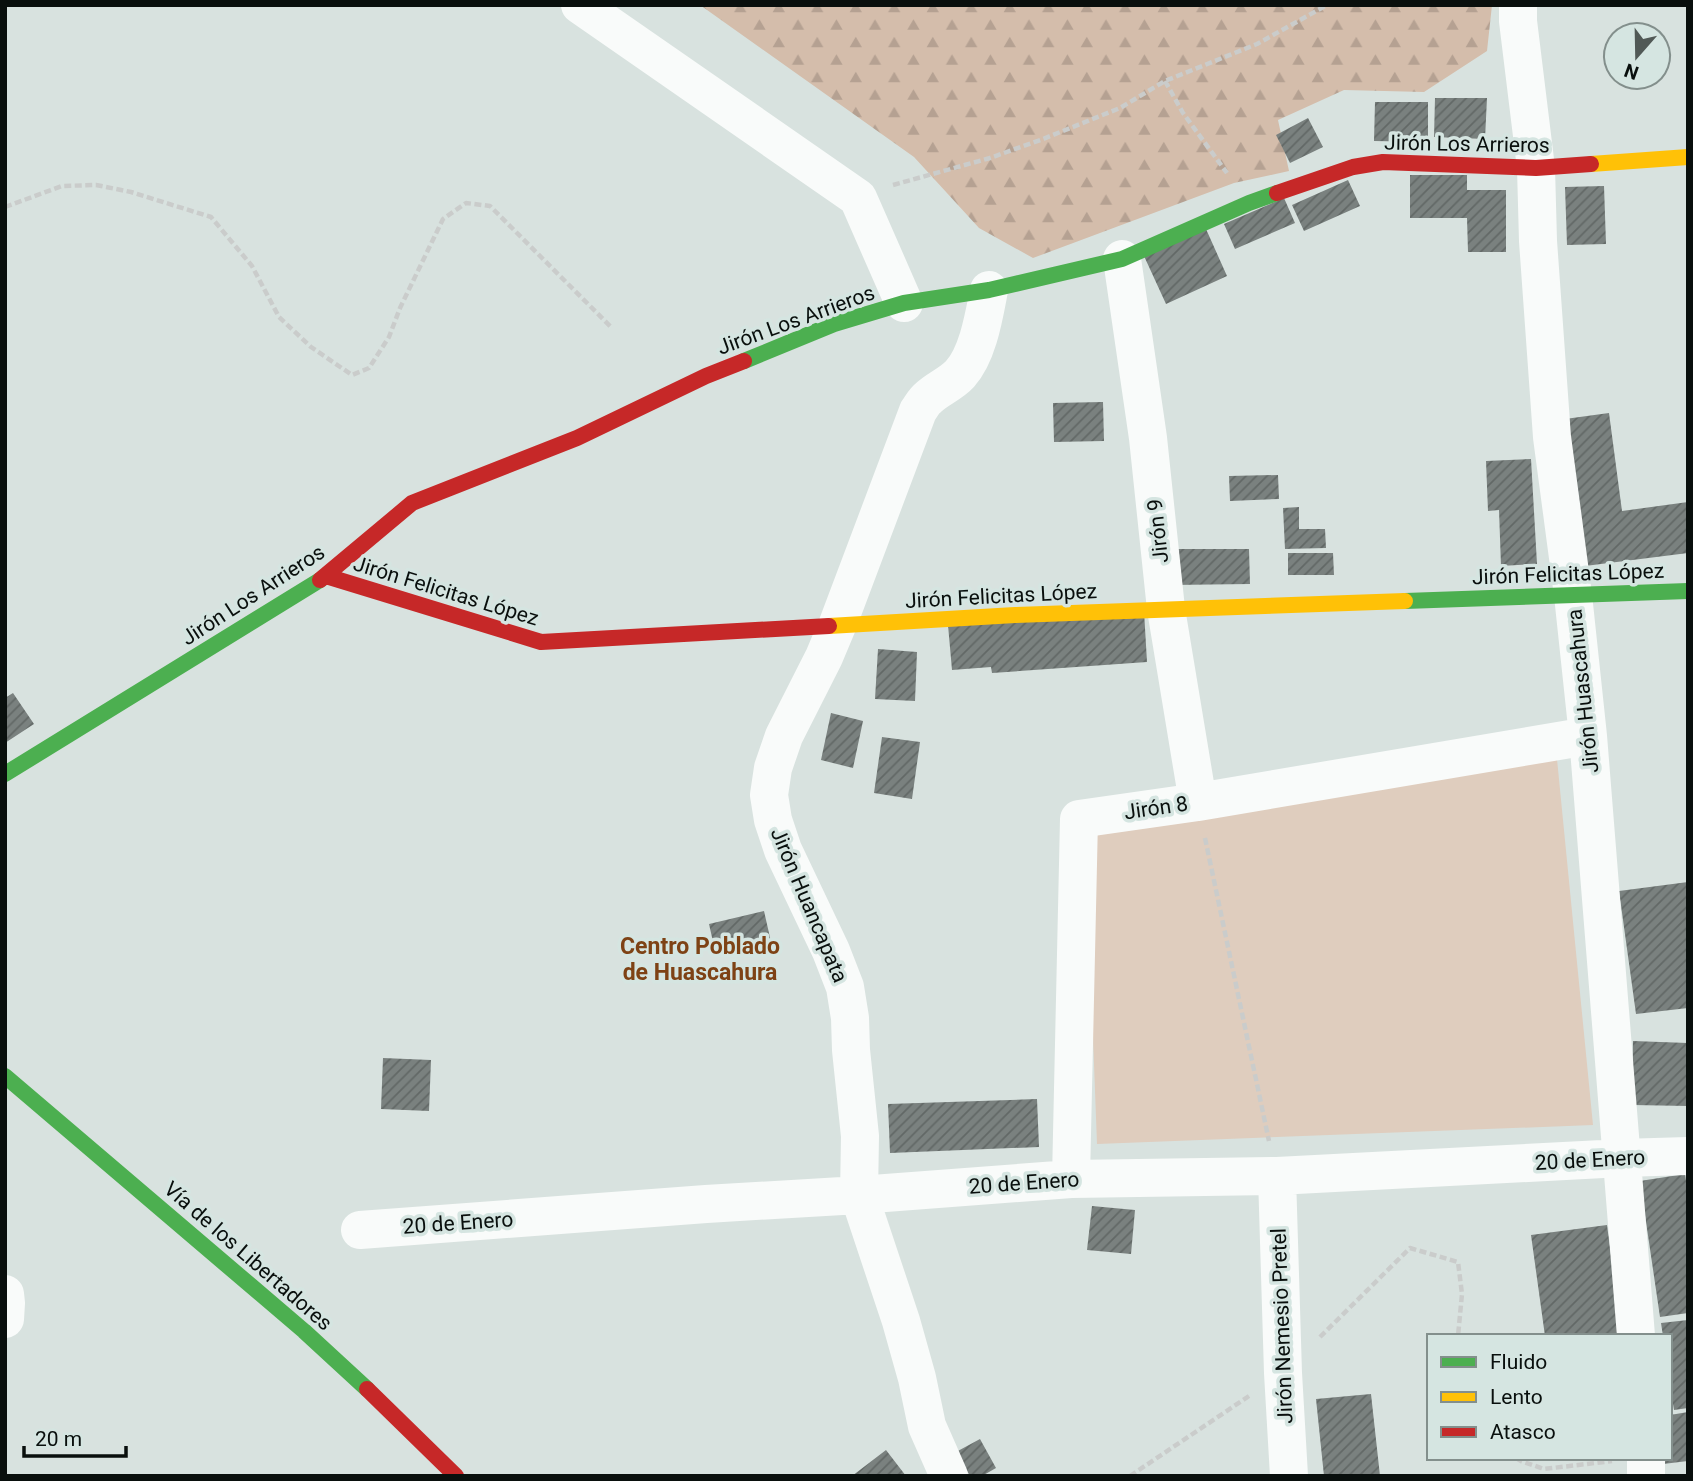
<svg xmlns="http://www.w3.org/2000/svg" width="1693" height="1481" font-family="Roboto,sans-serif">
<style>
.forest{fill:url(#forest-firs)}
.garden{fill:#dfcdbe}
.building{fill:url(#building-hatch)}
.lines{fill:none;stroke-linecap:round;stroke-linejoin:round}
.path{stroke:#cacccb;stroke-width:4.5;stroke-dasharray:7 3.5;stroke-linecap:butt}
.street{stroke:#f9fbfa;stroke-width:38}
.fast{stroke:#4caf50;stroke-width:16}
.slow{stroke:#ffc107;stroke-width:16}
.jam{stroke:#c62828;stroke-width:16}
.labels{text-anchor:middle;stroke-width:7;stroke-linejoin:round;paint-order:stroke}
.street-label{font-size:21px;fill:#090f0d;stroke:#d5e5e1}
.neighbourhood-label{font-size:23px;font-weight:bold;fill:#7e4215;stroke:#d5e5e1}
</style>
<defs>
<pattern id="forest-firs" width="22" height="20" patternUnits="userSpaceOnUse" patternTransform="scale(1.75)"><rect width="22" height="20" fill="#d4bdab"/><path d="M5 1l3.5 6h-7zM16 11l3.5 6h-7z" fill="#b5a192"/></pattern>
<pattern id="building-hatch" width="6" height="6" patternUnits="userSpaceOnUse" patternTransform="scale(1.75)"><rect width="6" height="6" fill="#7a817f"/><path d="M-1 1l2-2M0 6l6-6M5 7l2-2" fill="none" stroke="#626866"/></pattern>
</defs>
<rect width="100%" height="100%" fill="#d8e2df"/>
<!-- forest -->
<path class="forest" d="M700,5H1492L1487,51L1424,92L1344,90L1278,120L1289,171L1234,183L1033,258L979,228L914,157Z"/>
<!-- garden -->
<path class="garden" d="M1557,759L1593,1125L1097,1144L1085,822Z"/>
<!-- building -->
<path class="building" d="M1435,98H1487L1485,139L1434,137Z
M1375,102H1428V142L1374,141Z
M1308,118L1323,147L1290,163L1276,135Z
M1410,175H1467V190H1506V252H1468L1467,218H1410Z
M1348,180L1360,206L1304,231L1292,205Z
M1604,186L1606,244L1567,245L1565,187Z
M1284,198L1295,223L1235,249L1224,224Z
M1206,229L1227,276L1166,304L1144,256Z
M1103,402L1104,441L1054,442L1053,403Z
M1609,413L1622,511L1688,502V553L1585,566L1565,419Z
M1531,459L1537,564L1501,566L1499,510L1488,511L1486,461Z
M1278,475L1279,499L1230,501L1229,476Z
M1299,507V529H1325L1326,548L1285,549L1283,508Z
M1172,549H1249L1250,584L1172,585Z
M1288,553H1333L1334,575H1288Z
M1144,611L1147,662L992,673L991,667L952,670L948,625Z
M878,649L917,652L915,701L875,699Z
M13,693L34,724L5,743V698Z
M831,713L863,721L853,768L821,760Z
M882,737L920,742L912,799L874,793Z
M1688,882V1008L1636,1014L1619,891Z
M764,911L771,942L716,955L709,924Z
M1633,1041L1688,1043V1106L1632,1105Z
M383,1058L431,1060L429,1111L381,1109Z
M1037,1099L1039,1147L890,1153L888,1104Z
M1685,1174L1688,1195V1313L1660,1317L1640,1181Z
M1092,1206L1135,1210L1131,1254L1087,1250Z
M1607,1225L1622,1336H1545L1531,1235Z
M1688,1320V1408L1674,1410L1670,1386V1336H1663L1661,1323Z
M1371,1394L1380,1476H1324L1316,1399Z
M1688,1412V1461L1663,1464L1662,1458H1670V1415Z
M980,1439L996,1468L982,1476H970L956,1452Z
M886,1450L906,1476H852Z"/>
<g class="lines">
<!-- path -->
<path class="path" d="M1165,81L1183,113L1227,173
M893,185L990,158L1043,139L1120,108L1165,81L1257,44L1327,5
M5,207L62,186L96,185L131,192L211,217L252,266L279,317L311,347L352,375L369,368L389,337L400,308L443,219L466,203L490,206L612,328
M1205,838L1269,1141
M1320,1337L1410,1248L1458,1262L1462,1294L1458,1336
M1516,1458L1521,1461L1544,1469L1612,1461
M1130,1476L1249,1396"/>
<!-- street -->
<path class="street" d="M580,5L858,198L904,303
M1518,5V21L1536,168L1538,241L1552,437L1573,595L1588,736L1636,1336
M1122,259L1148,438L1166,609L1198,802
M1277,1176L1283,1373L1289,1476
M1071,1179L1079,819L1198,802L1588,736
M360,1230L706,1204L859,1195L1071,1179L1277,1176L1622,1158L1688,1156
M5,1294L6,1303L5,1319
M1646,1458V1476
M949,1476L927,1426L917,1378L901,1321L859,1195L860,1136L851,1050L850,1018L845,987L831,951L783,850L773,820L769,795L773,768L784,736L824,657L837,626L918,411C921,407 924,401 928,398C937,389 951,384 960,374C978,354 984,316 989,290"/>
<!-- fast -->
<path class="fast" d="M744,361L834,324L904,303L989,290L1122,259L1249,203L1277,193
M1405,601L1688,591
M5,774L320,580
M5,1076L304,1331L367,1389"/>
<!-- slow -->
<path class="slow" d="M1591,164L1688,157
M829,626L1015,615L1405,601"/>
<!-- jam -->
<path class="jam" d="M1277,193L1353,167L1383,162L1536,168L1591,164
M326,576L541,642L829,626
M320,580L412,503L577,438L706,376L744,361
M367,1389L456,1476"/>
</g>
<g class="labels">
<!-- street labels -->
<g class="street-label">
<text transform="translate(1467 144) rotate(1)" y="7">Jirón Los Arrieros</text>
<text transform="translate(796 320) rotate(-20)" y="7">Jirón Los Arrieros</text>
<text transform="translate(1158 531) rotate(-96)" y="7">Jirón 9</text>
<text transform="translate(1568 574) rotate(-2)" y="7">Jirón Felicitas López</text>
<text transform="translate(446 591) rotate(17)" y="7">Jirón Felicitas López</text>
<text transform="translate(253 595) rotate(-33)" y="7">Jirón Los Arrieros</text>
<text transform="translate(1001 596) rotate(-3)" y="7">Jirón Felicitas López</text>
<text transform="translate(1583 691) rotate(-96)" y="7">Jirón Huascahura</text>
<text transform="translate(1156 808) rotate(-8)" y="7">Jirón 8</text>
<text transform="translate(809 905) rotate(67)" y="7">Jirón Huancapata</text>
<text transform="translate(1590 1160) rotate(-3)" y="7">20 de Enero</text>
<text transform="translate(1024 1183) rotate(-4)" y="7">20 de Enero</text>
<text transform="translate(458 1223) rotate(-4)" y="7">20 de Enero</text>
<text transform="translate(248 1256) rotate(41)" y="7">Vía de los Libertadores</text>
<text transform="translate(1282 1326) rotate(-92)" y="7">Jirón Nemesio Pretel</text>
</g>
<!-- neighbourhood labels -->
<g class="neighbourhood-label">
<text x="700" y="954">Centro Poblado<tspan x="700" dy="26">de Huascahura</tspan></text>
</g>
</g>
<!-- border -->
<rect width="1693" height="1481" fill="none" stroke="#090f0d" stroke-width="14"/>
<!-- legend -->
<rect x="1427" y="1334" width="245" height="126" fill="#d5e5e1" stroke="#838f8c" stroke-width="2"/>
<rect x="1441" y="1357" width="35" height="10" fill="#4caf50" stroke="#838f8c" stroke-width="2"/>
<text x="1490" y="1369" font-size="21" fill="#090f0d">Fluido</text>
<rect x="1441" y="1392" width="35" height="10" fill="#ffc107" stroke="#838f8c" stroke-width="2"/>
<text x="1490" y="1404" font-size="21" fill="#090f0d">Lento</text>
<rect x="1441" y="1427" width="35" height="10" fill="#c62828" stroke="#838f8c" stroke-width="2"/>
<text x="1490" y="1439" font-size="21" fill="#090f0d">Atasco</text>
<!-- north arrow -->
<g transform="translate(1637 56) rotate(200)"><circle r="33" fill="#d5e5e1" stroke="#838f8c" stroke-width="2"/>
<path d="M0-5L12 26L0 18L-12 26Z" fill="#515956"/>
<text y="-10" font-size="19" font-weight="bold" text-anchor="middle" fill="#090f0d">N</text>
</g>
<!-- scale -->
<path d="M24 1446v10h102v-10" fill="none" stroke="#090f0d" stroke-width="3.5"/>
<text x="35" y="1446" font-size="21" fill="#090f0d" stroke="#d5e5e1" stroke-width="5" paint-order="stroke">20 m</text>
</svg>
